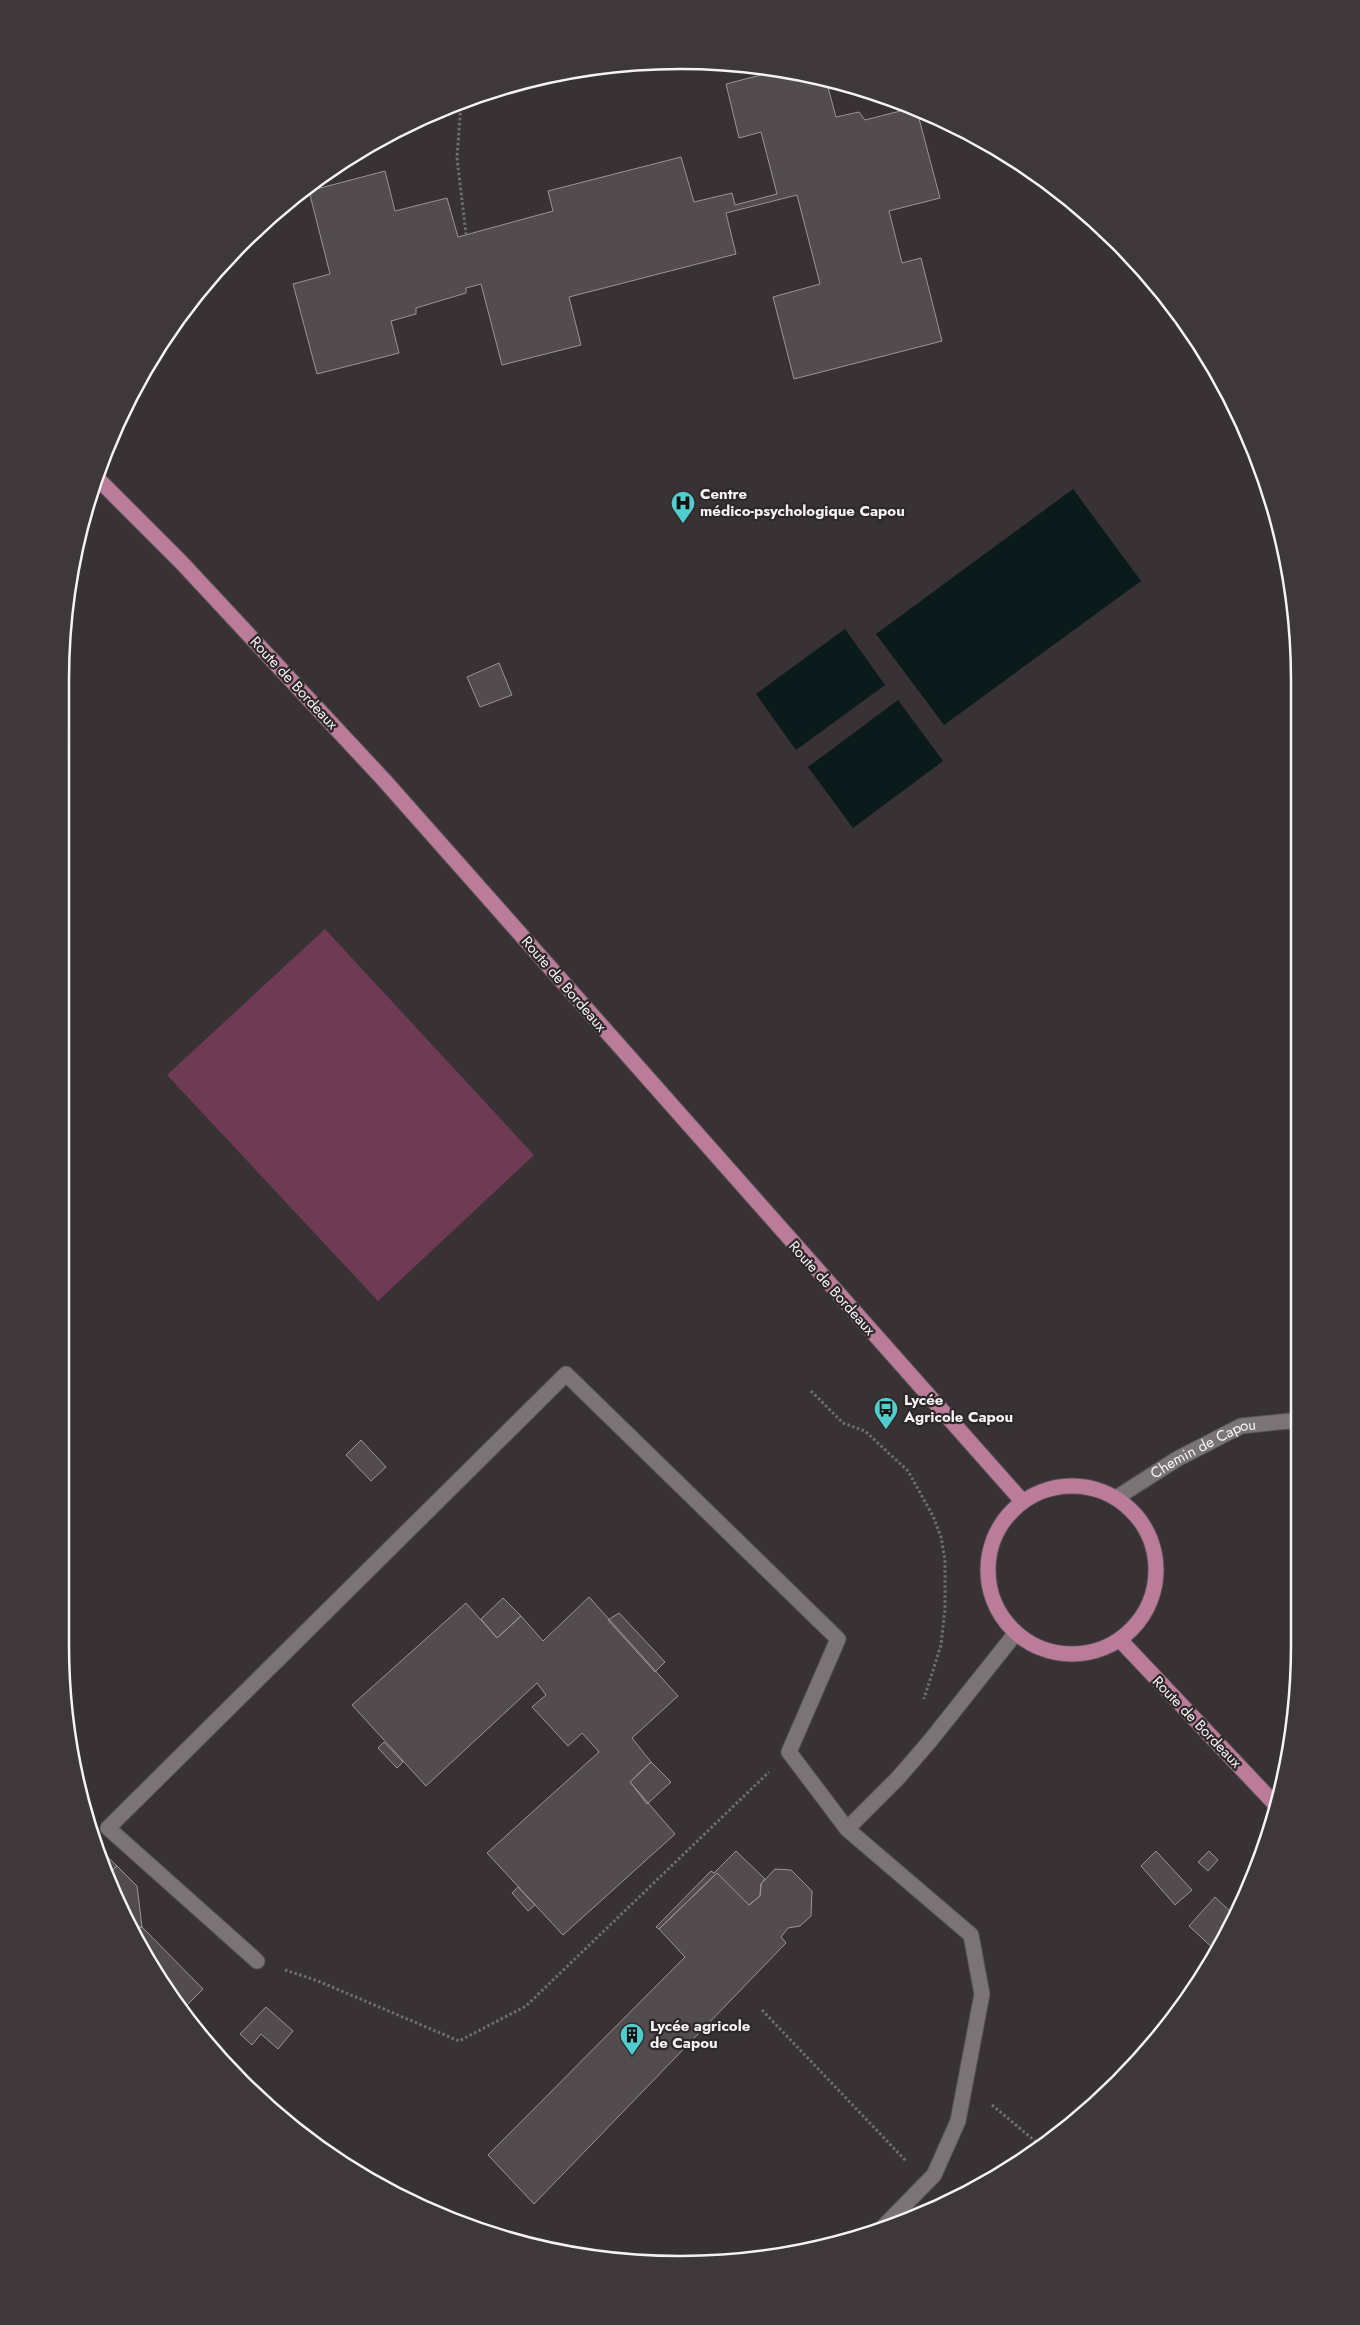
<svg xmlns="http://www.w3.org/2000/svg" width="1360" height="2325" font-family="Jost,sans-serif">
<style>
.green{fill:#6f3a54}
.water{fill:#0b1a1a}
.building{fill:#534c4f;stroke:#9b9497}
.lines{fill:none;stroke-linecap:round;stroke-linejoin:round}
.minor-casing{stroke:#575154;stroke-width:17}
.major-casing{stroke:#575154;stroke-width:17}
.path{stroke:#726d6f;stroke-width:3;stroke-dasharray:2.5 2.5;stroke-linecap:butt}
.minor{stroke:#7b7477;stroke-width:15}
.major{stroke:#bb7c9a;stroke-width:15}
.labels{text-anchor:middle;stroke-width:4.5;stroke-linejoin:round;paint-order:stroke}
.poi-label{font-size:15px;font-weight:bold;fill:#f6f2f4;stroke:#2e282a;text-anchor:start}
.street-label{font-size:15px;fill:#f6f2f4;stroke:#2e282a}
.rim{fill:none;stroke:#f6f2f4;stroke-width:2.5}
</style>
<rect width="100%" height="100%" fill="#383234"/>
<!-- green -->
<path class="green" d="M325,929L534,1155L378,1301L167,1075Z"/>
<!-- water -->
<path class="water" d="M1073,489L1141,581L944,725L876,634Z
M845,629L885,685L796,750L756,694Z
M898,700L943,761L853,828L808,767Z"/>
<!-- building -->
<path class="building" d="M780,70L801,72L826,80L836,117L859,112L865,120L916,107L940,198L889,211L902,263L921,258L942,341L794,379L773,297L820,284L797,195L726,213L736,254L569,297L581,345L502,365L481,284L466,288V293L416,308V314L391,321L399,353L317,374L293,284L330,274L309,191L385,171L395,211L447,198L458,237L553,211L548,191L681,157L694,202L732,193L735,205L777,194L761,132L739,138L726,84Z
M499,663L512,695L480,707L467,677Z
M361,1440L386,1467L371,1481L346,1455Z
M589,1597L678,1696L632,1738L651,1762L630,1782L675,1834L563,1935L487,1853L599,1752L582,1733L568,1746L532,1707L546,1695L537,1683L426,1786L352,1705L466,1603L497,1638L521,1616L543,1641Z
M503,1598L521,1616L497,1638L481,1619Z
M619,1613L665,1662L655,1672L608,1620Z
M384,1742L403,1762L397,1768L378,1748Z
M651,1762L671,1782L647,1804L630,1782Z
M92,1842L117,1866L106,1876L93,1844Z
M736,1851L765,1879L761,1884L760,1896L749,1905L717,1873L659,1929L656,1927L711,1871L714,1873Z
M1156,1851L1192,1890L1175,1905L1141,1866Z
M1209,1851L1218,1860L1208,1871L1198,1862Z
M117,1866L137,1886L142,1927H129L106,1876Z
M775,1869L791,1870L812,1891L811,1916L800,1926L788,1928L781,1937L786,1943L534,2204L488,2155L685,1957L659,1929L717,1873L749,1905L760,1896L761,1884Z
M518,1887L535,1905L528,1911L512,1893Z
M1215,1897L1233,1914L1215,1950L1189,1926Z
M129,1927H142L203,1989L181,2011Z
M1185,2003L1164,2030L1161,2027Z
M266,2007L293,2031L278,2049L261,2034L252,2045L240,2034Z"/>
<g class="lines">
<defs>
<g id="minor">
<path id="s1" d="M1116,1498L1177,1459L1241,1426L1299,1420"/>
<path d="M847,1829L898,1778L930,1741L1015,1634"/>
<path d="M257,1961L108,1828L566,1374L838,1639L789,1752L847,1829L971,1935L982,1994L958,2121L934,2175L882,2228"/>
</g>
<path id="major" d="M95,476L181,562L384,780L1023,1502
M988 1570a84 84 0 1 1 168 0a84 84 0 1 1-168 0Z
M1120,1640L1275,1804"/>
</defs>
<!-- minor casing -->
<use href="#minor" class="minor-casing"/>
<!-- major casing -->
<use href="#major" class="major-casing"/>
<!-- path -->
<path class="path" d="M461,103L457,158L466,234
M424,117L440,114L462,102
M811,1391L843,1423L865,1431L908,1471L933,1516L941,1537L945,1560V1609L941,1645L924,1699
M285,1970L318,1981L459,2041L526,2006L769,1772
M762,2010L907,2162
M992,2105L1041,2146"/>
<!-- minor -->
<use href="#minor" class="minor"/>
<!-- major -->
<use href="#major" class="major"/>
</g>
<!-- icons -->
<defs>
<symbol id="hospital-pin" viewBox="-11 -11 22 30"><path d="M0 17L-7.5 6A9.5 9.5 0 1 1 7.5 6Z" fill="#52cdce" stroke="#2e282a"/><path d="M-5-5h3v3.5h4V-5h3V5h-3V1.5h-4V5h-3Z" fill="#111"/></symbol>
<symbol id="bus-pin" viewBox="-11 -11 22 30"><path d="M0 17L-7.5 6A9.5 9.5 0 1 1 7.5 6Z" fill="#52cdce" stroke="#2e282a"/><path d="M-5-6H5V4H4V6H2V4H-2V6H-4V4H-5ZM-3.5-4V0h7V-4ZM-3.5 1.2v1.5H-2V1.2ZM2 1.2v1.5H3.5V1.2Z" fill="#111"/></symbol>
<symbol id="building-pin" viewBox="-11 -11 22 30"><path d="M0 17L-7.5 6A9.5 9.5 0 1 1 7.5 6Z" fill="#52cdce" stroke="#2e282a"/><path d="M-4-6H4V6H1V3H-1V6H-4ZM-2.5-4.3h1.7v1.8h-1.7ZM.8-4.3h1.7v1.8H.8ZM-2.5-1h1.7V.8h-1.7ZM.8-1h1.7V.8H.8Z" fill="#111"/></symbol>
</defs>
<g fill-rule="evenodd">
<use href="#hospital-pin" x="669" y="489" width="28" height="38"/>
<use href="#bus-pin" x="872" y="1395" width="28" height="38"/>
<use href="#building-pin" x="618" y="2021" width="28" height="38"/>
</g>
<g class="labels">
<!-- poi labels -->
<g class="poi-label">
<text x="700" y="499">Centre<tspan x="700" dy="17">médico-psychologique Capou</tspan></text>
<text x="904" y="1405">Lycée<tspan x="904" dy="17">Agricole Capou</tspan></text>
<text x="650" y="2031">Lycée agricole<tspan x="650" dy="17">de Capou</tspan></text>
</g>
<!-- street labels -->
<g class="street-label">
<text transform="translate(294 683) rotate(47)" y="5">Route de Bordeaux</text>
<text transform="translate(564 984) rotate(49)" y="5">Route de Bordeaux</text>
<text transform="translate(832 1288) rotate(48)" y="5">Route de Bordeaux</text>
<text dy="5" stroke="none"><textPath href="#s1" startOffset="101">Chemin de Capou</textPath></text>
<text transform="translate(1197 1722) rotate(46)" y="5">Route de Bordeaux</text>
</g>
</g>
<!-- crop -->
<path d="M0 0H1360V2325H0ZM680 69H680A611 611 0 0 1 1291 680V1645A611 611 0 0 1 680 2256H680A611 611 0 0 1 69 1645V680A611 611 0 0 1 680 69Z" fill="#3e383a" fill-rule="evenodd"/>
<path class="rim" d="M680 69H680A611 611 0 0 1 1291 680V1645A611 611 0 0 1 680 2256H680A611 611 0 0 1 69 1645V680A611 611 0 0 1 680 69Z"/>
</svg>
